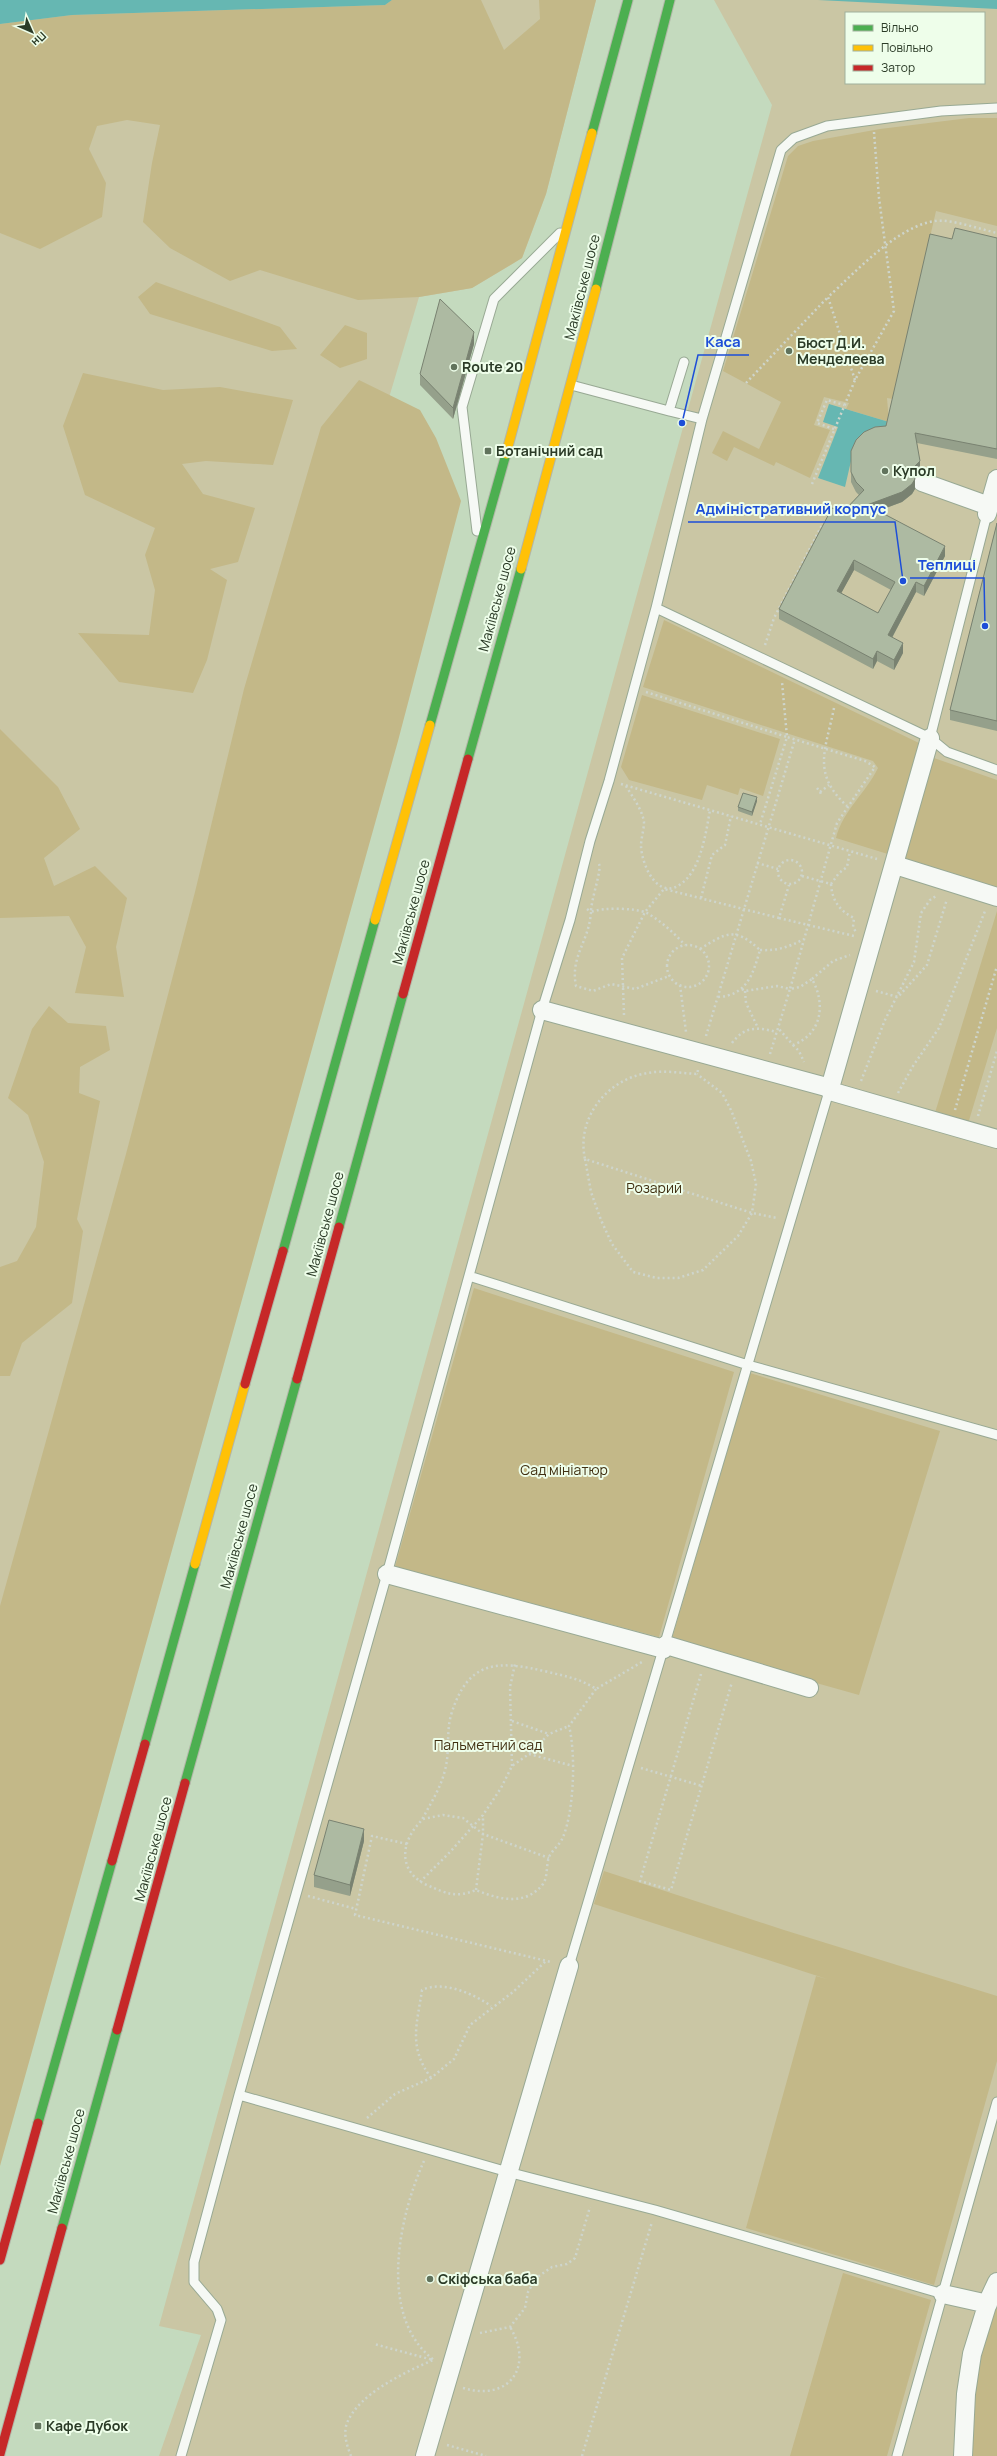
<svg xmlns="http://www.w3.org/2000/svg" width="997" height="2456" font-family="Manrope,sans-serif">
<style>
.green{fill:#cac6a4;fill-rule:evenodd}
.forest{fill:#c3b888}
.water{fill:#66b7b2}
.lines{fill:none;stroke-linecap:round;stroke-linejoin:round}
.lane-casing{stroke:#98a994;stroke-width:11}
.street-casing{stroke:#98a994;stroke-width:20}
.fast-casing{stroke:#b2b6a8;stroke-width:11}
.slow-casing{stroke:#b2b6a8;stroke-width:11}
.jam-casing{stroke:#b2b6a8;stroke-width:11}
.path{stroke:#ced5cc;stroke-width:2.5;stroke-dasharray:2 3;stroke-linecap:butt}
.lane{stroke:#f6f9f5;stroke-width:9}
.street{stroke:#f6f9f5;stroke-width:18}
.fast{stroke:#4caf50;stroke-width:9}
.slow{stroke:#ffc107;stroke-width:9}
.jam{stroke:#c62828;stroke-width:9}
.wall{fill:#95a08b;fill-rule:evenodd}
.shaded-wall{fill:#798271}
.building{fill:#adbaa2;stroke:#798271;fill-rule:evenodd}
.poi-dot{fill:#61735c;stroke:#eefeea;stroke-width:1.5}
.labels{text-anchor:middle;stroke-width:4;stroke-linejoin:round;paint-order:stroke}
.street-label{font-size:14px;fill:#2b3b27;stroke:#eefeea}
.poi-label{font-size:14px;font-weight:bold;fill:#2b3b27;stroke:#eefeea;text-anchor:start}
.park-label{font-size:14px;fill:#402f11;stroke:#eefeea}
.leader{fill:none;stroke:#1d4ed8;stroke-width:1.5}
.callout-dot{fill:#1d4ed8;stroke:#eefeea;stroke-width:1.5}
.callout-label{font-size:15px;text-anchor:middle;font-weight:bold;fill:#1d4ed8;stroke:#eefeea;stroke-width:4;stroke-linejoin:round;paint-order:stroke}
</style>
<rect width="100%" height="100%" fill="#c4dabe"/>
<!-- green -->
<path class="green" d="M0,0H596L546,194L522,258L472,288L419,297L388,401L0,1941Z
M714,0H997V2456H159L201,2335L159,2326L772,105ZM846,13H984V83H846Z"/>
<!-- forest -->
<path class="forest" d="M392,0H481L504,50L540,19L539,0H596L546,194L522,258L472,288L419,297L358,300L260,270L230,281L170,248L143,222L152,163L160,125L127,120L97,126L89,149L106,183L102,217L40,249L0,233V24L72,15L385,5Z
M969,118H997V226L936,211L893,399L887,398L889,422L846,409L849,403L824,397L814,425L830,430L810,478L776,462L774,466L734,447L727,461L712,453L723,431L759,449L781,402L723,371L788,156L798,146L813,141L880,129Z
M156,282L280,327L297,349L272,351L150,314L138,297Z
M345,325L367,333V359L340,368L320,355Z
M83,373L163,390L220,387L293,400L273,465L206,461L182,464L203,494L255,508L238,562L210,569L227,580L207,660L193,693L119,682L78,633L149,635L155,590L145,555L155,528L85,495L63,426Z
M359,380L420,410L436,438L461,501L398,741L0,2166V1606L126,1154L195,892L244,689L321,427Z
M664,620L921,744L891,855L836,838C843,810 866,793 878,768L873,761L643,687Z
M642,695L780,739L763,796L740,788L738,795L707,785L702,800L629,780L621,767Z
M0,729L58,787L80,829L44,858L54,886L95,866L127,898L116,947L124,997L75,993L86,947L69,916L0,918Z
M934,758L997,780V890L904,861Z
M997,911V1028L967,1127L934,1116Z
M49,1006L68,1023L106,1026L110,1050L80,1067L79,1093L100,1101L77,1219L83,1231L72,1303L22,1343L10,1376H0V1267L17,1261L36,1227L44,1162L28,1115L8,1098L32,1029Z
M474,1288L734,1372L659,1637L395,1567Z
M750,1373L940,1431L859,1695L671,1642Z
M604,1871L784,1930L997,1996V2061L934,2285L746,2228L816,1976L827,1979L594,1904Z
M843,2273L931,2300L887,2456H790Z
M997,2296V2456H969L978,2355Z"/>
<!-- water -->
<path class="water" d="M0,0H392L385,5L72,15L0,24Z
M818,0H997V9Z
M829,404L889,422L886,436L851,461L845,487L818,478L838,427L823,422Z"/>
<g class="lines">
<defs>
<path id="lane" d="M571,385L669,411L684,362
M669,411L702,419L656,608L930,738L987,514
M702,419L781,150L794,138L827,126L941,111L997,108
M477,531L462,407L494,299L560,233
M930,738L947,752L997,770
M469,1276L748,1365L997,1435
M569,1966L830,1088
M239,2095L508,2172L655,2210L943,2294
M181,2456L221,2320L217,2309L194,2282V2262L239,2095L387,1574L542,1010L570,920L590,841L609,781L656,608
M897,2456L997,2102"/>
<path id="street" d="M922,482L989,506
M987,514L997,479
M895,865L997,897
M542,1010L830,1088L930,738
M830,1091L997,1139
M387,1574L664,1649
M666,1645L809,1688
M943,2294L988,2304
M425,2456L569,1966
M963,2456L966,2394L972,2354L989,2299L997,2282"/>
<path id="fast" d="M592,133L628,0
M596,289L670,0
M430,725L506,454
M468,759L521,569
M339,1227L403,994
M283,1251L375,920
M145,1744L195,1564
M185,1783L297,1379
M38,2123L112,1861
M62,2228L117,2030"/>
<path id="slow" d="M506,454L592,133
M521,569L596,289
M375,920L430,725
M195,1564L245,1384"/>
<path id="jam" d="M403,994L468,759
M297,1379L339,1227
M245,1384L283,1251
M112,1861L145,1744
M117,2030L185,1783
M0,2260L38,2123
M0,2454L62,2228"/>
</defs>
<!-- lane casing -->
<use href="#lane" class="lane-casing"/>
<!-- street casing -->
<use href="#street" class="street-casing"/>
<!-- fast casing -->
<use href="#fast" class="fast-casing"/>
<!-- slow casing -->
<use href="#slow" class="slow-casing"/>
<!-- jam casing -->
<use href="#jam" class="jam-casing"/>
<!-- path -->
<path class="path" d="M855,380L828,297C856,272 906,216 946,221C963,223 980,229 997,233
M746,383L828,297
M834,429L817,423L827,400L844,405
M812,484L855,380L894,311L879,198L874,132
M765,645L774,618L823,523
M646,692L787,737L782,682
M834,708C826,749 811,773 847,806
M621,784L877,859
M626,786C632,796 642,809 644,822C644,830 641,838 641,846C642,867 659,902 682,883C701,869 706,832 710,810
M817,788L820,792L829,785
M820,792L822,796
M778 872a12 12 0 1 1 24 0a12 12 0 1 1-24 0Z
M757,863L778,869
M599,864C602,870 591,899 591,912C602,907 636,908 647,913C661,921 674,933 685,945
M802,876L831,884L839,873L847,867L850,851
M831,884C832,901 840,911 854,918L853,927L856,932
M701,898L712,855L725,845L731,816
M587,909L591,912C589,942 570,956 576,986L593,991L611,984L635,989L669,976
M779,918L854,936
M667 966a21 21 0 1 1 42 0a21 21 0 1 1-42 0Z
M700,949C727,932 735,927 760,950C753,974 747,996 717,997
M760,950C777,951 789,947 804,939
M812,979L833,961L850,955
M680,985L686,1032
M742,989L745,991L777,986L790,989L837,823L875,767L865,761L787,737L760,824
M745,991L746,1003L758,1028
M876,991L898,997L927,965L947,899
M624,1015L622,958L645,912L664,889L779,918L789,885
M706,1036L795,739
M732,1043C745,1026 756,1027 777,1032
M793,1045L799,1051L804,1062
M770,1054L790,989L800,987L812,979C826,1004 822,1034 793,1045L778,1028
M698,1070L697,1074C681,1073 663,1070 648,1073C607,1079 576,1118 585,1159L752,1213L777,1218
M861,1081L885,1020L914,962L921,913L930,900L936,896
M898,1093L913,1066L939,1028L985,911
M955,1110L997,966
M978,1116L997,1051
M585,1159L591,1192L601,1220L612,1244L633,1272L657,1278H678L703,1270L738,1236L752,1213L756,1184L751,1161L731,1110L722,1093L697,1074
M701,1674L640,1881L671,1890L732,1682
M596,1689L569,1726C576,1754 574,1811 563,1837C560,1845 552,1850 549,1857C546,1865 548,1877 543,1884C525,1907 498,1899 476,1890C456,1898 447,1894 427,1885C404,1875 399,1852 413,1831C416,1826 421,1822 424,1816C432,1801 441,1787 445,1770C450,1752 446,1733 451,1715C468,1659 498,1660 548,1672C565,1676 581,1679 596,1689L642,1662
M512,1721L549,1734
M529,1754L573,1766
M512,1766L510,1687L515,1664
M641,1768L702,1786
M423,1819L443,1815L463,1818L483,1834L549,1858
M407,1844L372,1836L355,1915L551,1962
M420,1882L450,1852L483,1815L501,1788L512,1766L529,1754L549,1734L569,1726
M476,1890L483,1834V1815
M308,1896L356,1909
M431,2078C408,2046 417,2025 422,1990C443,1980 474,1994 491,2006
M367,2118L395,2094L431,2078L454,2059L470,2025L513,1992L546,1961
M424,2161C399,2216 377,2317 434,2360
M480,2333L510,2327L525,2308L528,2292L536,2278L552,2267L567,2264L575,2258L590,2207
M463,2388C510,2402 534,2366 510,2327
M447,2445L486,2456
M351,2456C347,2446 343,2434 347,2423C359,2393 406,2372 433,2360L374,2344
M582,2456L652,2222"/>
<!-- lane -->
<use href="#lane" class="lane"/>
<!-- street -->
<use href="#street" class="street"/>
<!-- fast -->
<use href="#fast" class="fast"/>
<!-- slow -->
<use href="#slow" class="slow"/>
<!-- jam -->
<use href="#jam" class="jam"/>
</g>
<!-- wall -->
<path class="wall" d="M997,238V459L917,443L920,471L914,477L915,489L912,494L902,502L878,511L945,556L924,596L916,592L892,638L903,653L894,670L877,661L873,669L779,619V609L843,512L859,495L856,492L851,482V451L886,426L952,239ZM854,570L891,590L878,613L841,593Z
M474,344L453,419L420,385V374Z
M997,523V731L950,720V710Z
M757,801L752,816L738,811V807Z
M364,1841L350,1896L314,1887V1875Z"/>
<!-- shaded-wall -->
<path class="shaded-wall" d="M474,332V344L453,419V408Z
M920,461V471L912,479V469Z
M915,479V489L912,494L902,502L867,515V505Z
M945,546V556L924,596V586Z
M854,560V570L837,601V591Z
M916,582V592L888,645V635Z
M903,643V653L894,670V660Z
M877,651V661L873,669V659Z
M757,797V801L752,816V812Z
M364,1829V1841L350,1896V1885Z"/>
<!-- building -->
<path class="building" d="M955,228L997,238V449L915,433L920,461L912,469L915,479L912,484L902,492L867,505L945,546L924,586L916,582L888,635L903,643L894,660L877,651L873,659L779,609L832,508L843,512L864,490L856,482L851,472V451L856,440L864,432L875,427L886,426L930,234L952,239ZM854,560L895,582L878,613L837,591Z
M440,299L474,332L453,408L420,374Z
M997,523V721L950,710Z
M743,793L757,797L752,812L738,807Z
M329,1820L364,1829L350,1885L314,1875Z"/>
<!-- markers -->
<g class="poi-dot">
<circle cx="789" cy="351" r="4"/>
<circle cx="454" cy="367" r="4"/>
<rect x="484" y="447" width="8" height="8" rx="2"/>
<circle cx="885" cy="471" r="4"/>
<circle cx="430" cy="2279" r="4"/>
<rect x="34" y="2422" width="8" height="8" rx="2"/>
</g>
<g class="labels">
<!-- street labels -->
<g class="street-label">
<text transform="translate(582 287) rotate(-76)" y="5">Макіївське шосе</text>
<text transform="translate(497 599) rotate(-75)" y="5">Макіївське шосе</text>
<text transform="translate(411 912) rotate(-75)" y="5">Макіївське шосе</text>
<text transform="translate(325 1224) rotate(-75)" y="5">Макіївське шосе</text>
<text transform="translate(239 1536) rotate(-75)" y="5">Макіївське шосе</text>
<text transform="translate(153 1849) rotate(-75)" y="5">Макіївське шосе</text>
<text transform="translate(66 2161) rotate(-75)" y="5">Макіївське шосе</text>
</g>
<!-- poi labels -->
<g class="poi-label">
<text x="797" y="348">Бюст Д.И.<tspan x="797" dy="16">Менделеева</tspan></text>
<text x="462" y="372">Route 20</text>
<text x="496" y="456">Ботанічний сад</text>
<text x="893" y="476">Купол</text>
<text x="438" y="2284">Скіфська баба</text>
<text x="46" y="2431">Кафе Дубок</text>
</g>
<!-- park labels -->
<g class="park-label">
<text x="654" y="1193">Розарий</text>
<text x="564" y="1475">Сад мініатюр</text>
<text x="488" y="1750">Пальметний сад</text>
</g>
</g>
<!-- callouts -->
<path class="leader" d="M682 423L698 355H749M903 581L895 522H688M985 626L984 578H910"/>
<g class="callout-dot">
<circle cx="682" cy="423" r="4"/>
<circle cx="903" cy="581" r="4"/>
<circle cx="985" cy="626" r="4"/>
</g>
<g class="callout-label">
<text x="723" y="347">Каса</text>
<text x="791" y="514">Адміністративний корпус</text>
<text x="947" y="570">Теплиці</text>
</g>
<!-- legend -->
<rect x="845" y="12" width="140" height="72" fill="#eefeea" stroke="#a0b09c"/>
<rect x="853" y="25" width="20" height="6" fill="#4caf50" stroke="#a0b09c"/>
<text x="881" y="32" font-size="12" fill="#2b3b27">Вільно</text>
<rect x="853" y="45" width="20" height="6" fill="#ffc107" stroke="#a0b09c"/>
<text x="881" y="52" font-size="12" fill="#2b3b27">Повільно</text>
<rect x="853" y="65" width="20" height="6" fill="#c62828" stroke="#a0b09c"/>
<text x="881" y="72" font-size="12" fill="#2b3b27">Затор</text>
<!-- north arrow -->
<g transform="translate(32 32) rotate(135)" stroke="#eefeea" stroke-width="3" paint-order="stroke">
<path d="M0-3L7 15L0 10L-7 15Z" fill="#2b3b27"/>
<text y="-6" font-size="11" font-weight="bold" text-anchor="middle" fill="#2b3b27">Пн</text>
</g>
</svg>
